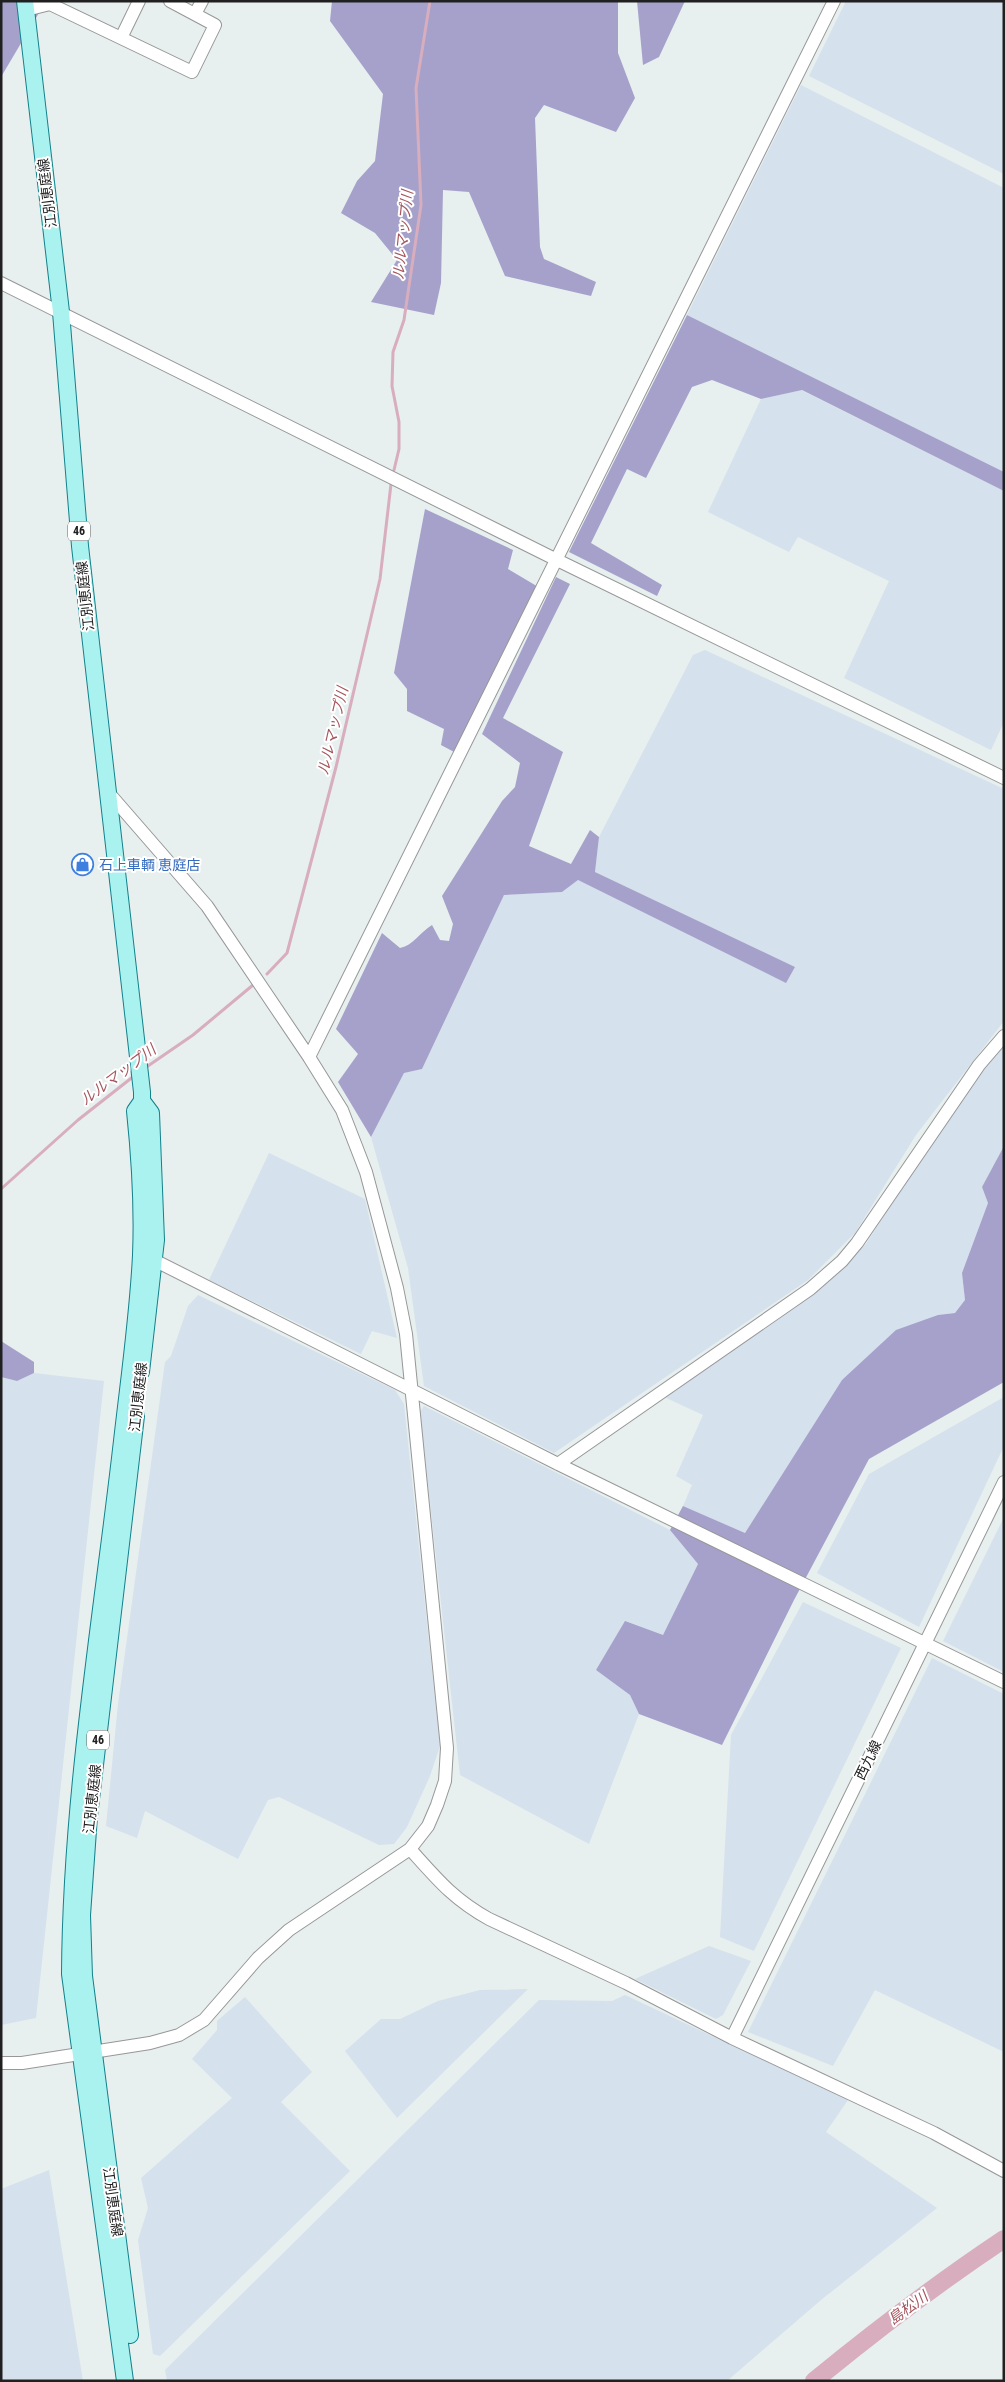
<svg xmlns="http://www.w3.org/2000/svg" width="1005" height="2382" font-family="'Roboto Condensed','Noto Sans JP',sans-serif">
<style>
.farmland{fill:#d5e1ec}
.forest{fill:#a5a1ca}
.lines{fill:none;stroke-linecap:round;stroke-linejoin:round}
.stream{stroke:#d8adbd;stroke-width:3}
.river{stroke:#d8adbd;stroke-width:18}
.minor-casing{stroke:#979797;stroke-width:14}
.major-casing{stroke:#11818a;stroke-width:18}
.minor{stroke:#fff;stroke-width:12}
.major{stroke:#aaf2f0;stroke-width:16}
.labels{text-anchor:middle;stroke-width:4;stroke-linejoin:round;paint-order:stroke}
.shield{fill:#fff;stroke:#636363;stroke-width:1}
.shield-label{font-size:12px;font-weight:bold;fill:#202020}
.street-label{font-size:14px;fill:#202020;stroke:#fff}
.shop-label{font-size:14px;fill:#366cbe;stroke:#fff;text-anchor:start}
.water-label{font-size:15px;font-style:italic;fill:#a5565e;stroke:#fff}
</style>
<rect width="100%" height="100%" fill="#e7efef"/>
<!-- farmland -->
<path class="farmland" d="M846,1H1004V174L809,76Z
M801,85L1004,188V472L687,315Z
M801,390L1004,491V722L991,750L844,678L889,581L798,537L789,552L708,512L761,399Z
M705,650L1004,789V1021L916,1135L855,1233L808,1280L554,1453L424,1386L408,1268L371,1137L404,1073L422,1069L504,895L562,892L578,880L786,982L795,967L595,872L599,837L693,655Z
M1004,1042V1146L982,1187L988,1203L962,1273L965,1300L955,1313L938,1315L842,1380L745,1533L683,1506L692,1485L676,1476L703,1415L664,1397L820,1286L866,1244L913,1170L990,1058Z
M269,1153L365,1199L397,1338L372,1331L361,1354L209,1280Z
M198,1295L395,1390L404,1404L440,1746L430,1776L407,1827L394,1844L379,1845L279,1797L268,1800L238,1859L145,1811L137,1838L106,1826L118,1704L165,1362L171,1356L188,1306Z
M34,1373L104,1381L36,2018L1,2025V1377L17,1381Z
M1004,1397V1446L919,1627L817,1573L869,1474Z
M424,1406L670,1530L698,1564L663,1635L596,1670L630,1695L639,1714L589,1844L460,1775L420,1412Z
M1004,1517V1672L943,1641Z
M803,1602L901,1648L754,1951L720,1937L731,1735Z
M932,1658L1004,1694V2052L875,1990L833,2066L748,2032Z
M709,1946L751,1961L723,2015L716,2019L635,1979Z
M528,1989L397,2118L345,2051L381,2019H400L438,2001L480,1990Z
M625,1995L848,2100L826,2132L937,2208L821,2300L727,2381H167L165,2370L539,2000L612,2001Z
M245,1997L312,2072L281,2102L350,2171L160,2356L153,2354L138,2240L148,2208L141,2178L232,2098L192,2059L217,2030V2021Z
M49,2170L83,2381H1V2189Z"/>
<!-- forest -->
<path class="forest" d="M1,1H46L1,77Z
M332,1H618V53L635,98L616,132L544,105L535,118L540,247L544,259L596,282L591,296L505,276L469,192L443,190L441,283L434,315L371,302L397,260L375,233L341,213L357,181L375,161L383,94L330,21Z
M637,1H685L659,57L643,65Z
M687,315L1004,472V491L802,390L761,399L712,380L692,387L646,478L627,469L591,543L662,585L657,596L569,552Z
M425,509L513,550L508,569L540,588L456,753L441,745L444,729L407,711V689L394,673Z
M556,577L570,584L503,718L563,752L529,846L571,864L590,830L599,837L595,872L795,967L786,983L578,880L562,892L504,895L422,1069L404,1073L371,1137L338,1082L358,1054L336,1029L382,933L400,948C414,945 420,932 432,925L440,940L449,941L453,924L442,896L502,801L515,787L520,763L482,734Z
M1004,1146V1382L869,1459L794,1600L722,1745L639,1714L630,1695L596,1670L625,1621L663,1635L698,1564L670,1530L683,1506L745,1533L842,1380L896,1330L938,1315L955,1313L965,1300L962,1273L988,1203L982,1187Z
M1,1341L34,1362V1373L17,1381L1,1377Z"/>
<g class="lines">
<!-- stream -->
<path class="stream" d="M394,470L399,449V422L392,386L393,352L404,320L421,205L416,88L430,1
M267,974L287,953L336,767L380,579L391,484
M145,1068L193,1035L253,985
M1,1189L78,1120L134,1076"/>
<!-- river -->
<path class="river" d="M814,2381C875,2331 938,2283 1004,2239"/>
<defs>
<path id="minor" d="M26,10L50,4L192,72L215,25L170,1
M195,14L202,1
M121,38L139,1
M1,283L557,560L1004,778
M309,1057L834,1
M146,1256L558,1464L1004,1682
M558,1464L810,1289L842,1261L857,1243L979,1065L1004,1036
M410,1849C437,1879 453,1899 489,1919L626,1983L732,2038L934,2133L1004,2171
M732,2038L1004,1482
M1,2063H22L150,2043L179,2035L204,2020L258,1958L289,1930L410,1849L428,1826L437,1805L445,1781L447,1748L406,1334L397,1288L366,1172L342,1110L309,1057L207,906L107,791"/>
<path id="major" d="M25,1L61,312L80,546L142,1092V1101L135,1111C140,1159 143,1207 141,1255C138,1317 129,1379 122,1441C102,1617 71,1796 70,1974L125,2381
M141,1372L156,1240L151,1113L142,1101
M130,2335L84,1976L82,1915L89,1816L136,1416"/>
</defs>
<!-- minor casing -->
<use href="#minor" class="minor-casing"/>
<!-- major casing -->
<use href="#major" class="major-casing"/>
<!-- minor -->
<use href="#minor" class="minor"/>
<!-- major -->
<use href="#major" class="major"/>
</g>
<!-- icons -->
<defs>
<symbol id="shop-ring" viewBox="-11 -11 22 22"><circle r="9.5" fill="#fff" stroke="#3f7fe0" stroke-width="1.5"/><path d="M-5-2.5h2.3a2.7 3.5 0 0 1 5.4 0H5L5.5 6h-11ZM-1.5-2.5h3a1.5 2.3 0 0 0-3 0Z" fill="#3f7fe0"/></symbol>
</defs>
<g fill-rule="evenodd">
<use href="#shop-ring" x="70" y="852" width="25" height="25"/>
</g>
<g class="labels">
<!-- shield labels -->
<g class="shield">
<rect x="68" y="521.5" width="22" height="19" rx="4"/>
<rect x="87" y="1730.5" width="22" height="19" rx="4"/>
</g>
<g class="shield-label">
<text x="79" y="535">46</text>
<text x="98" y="1744">46</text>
</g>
<!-- street labels -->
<g class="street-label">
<text transform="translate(47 193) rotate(-97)" y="5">江別恵庭線</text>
<text transform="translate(85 596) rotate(-96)" y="5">江別恵庭線</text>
<text transform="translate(138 1397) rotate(-84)" y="5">江別恵庭線</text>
<text transform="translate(868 1760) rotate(-64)" y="5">西九線</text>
<text transform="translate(92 1799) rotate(-84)" y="5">江別恵庭線</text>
<text transform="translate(113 2202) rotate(82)" y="5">江別恵庭線</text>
</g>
<!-- shop labels -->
<g class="shop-label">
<text x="99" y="870">石上車輌 恵庭店</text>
</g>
<!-- water labels -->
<g class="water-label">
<text transform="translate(403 235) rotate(-84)" y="5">ルルマップ川</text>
<text transform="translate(333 731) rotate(-77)" y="5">ルルマップ川</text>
<text transform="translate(118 1075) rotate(-37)" y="5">ルルマップ川</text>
<text transform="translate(908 2308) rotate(-36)" y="5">島松川</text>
</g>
</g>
<!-- border -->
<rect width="1005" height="2382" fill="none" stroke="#202020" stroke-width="5"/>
</svg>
